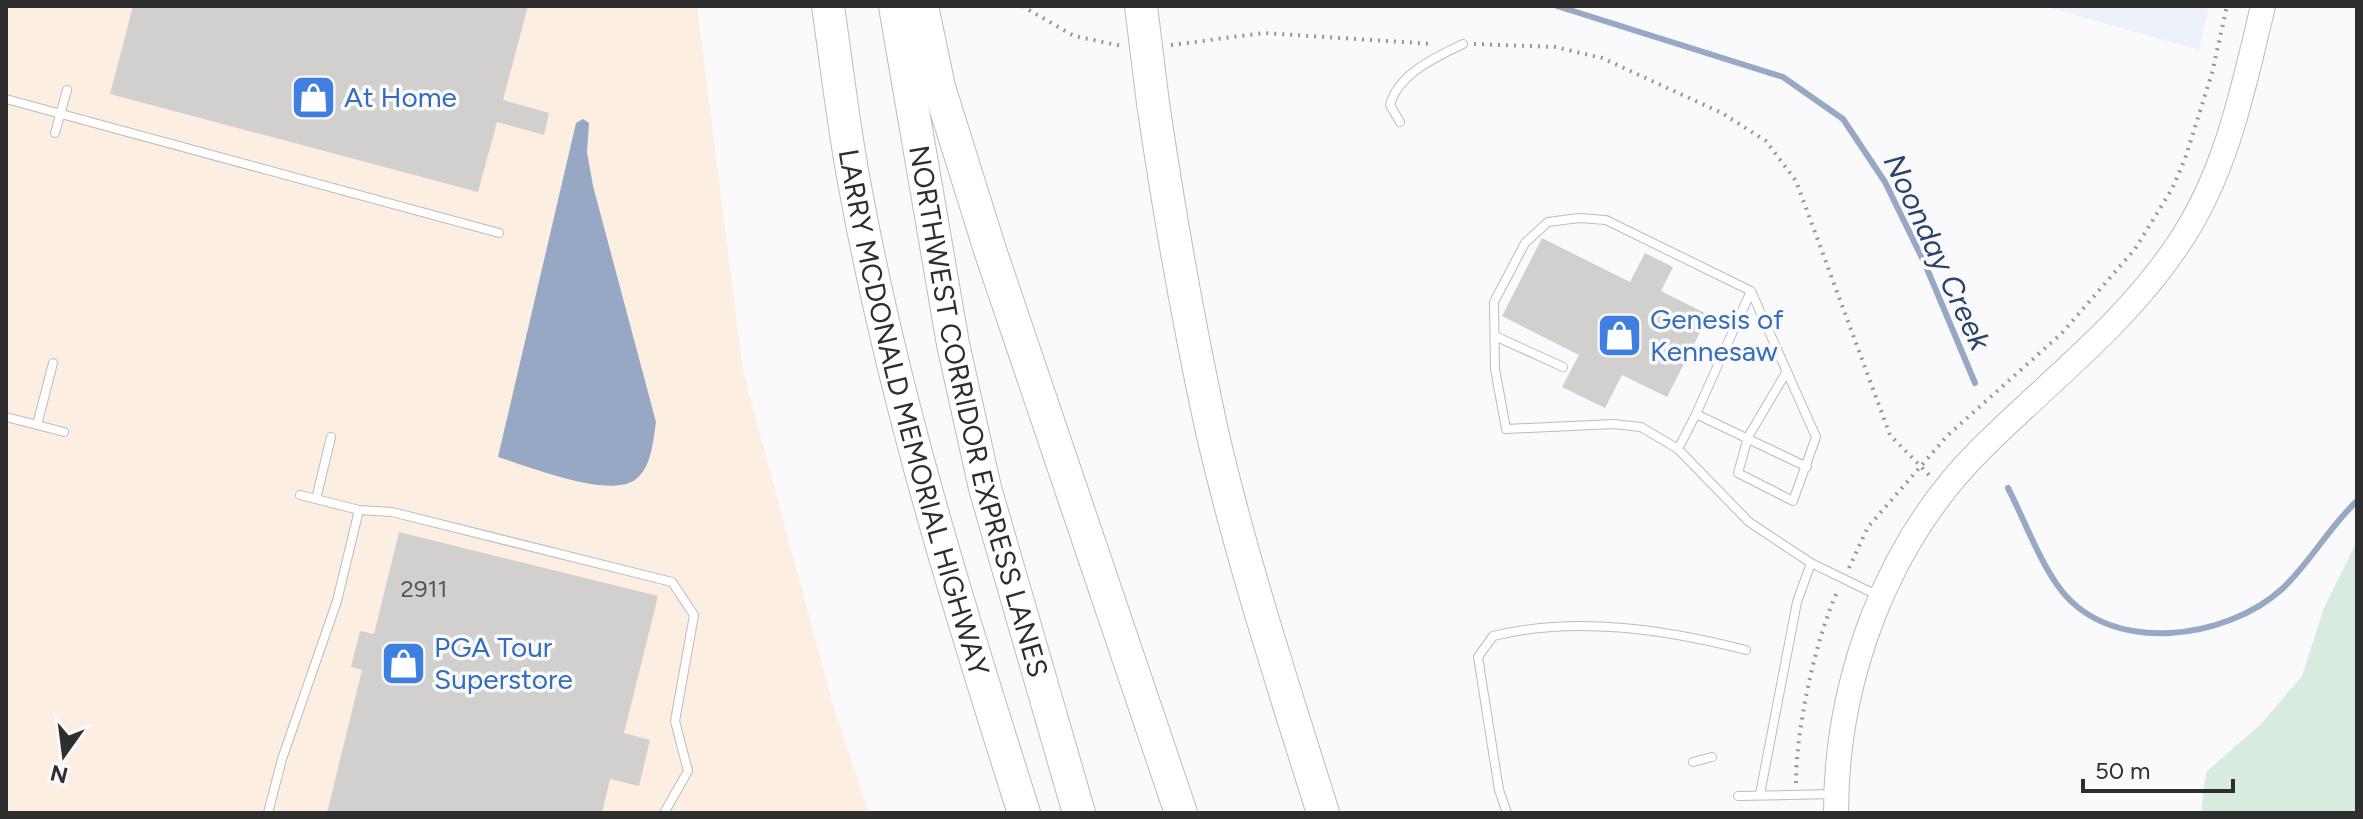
<svg xmlns="http://www.w3.org/2000/svg" width="2363" height="819" font-family="Figtree,sans-serif">
<style>
.commercial{fill:#fceee0}
.built{fill:#edf1fa}
.green{fill:#d7ebde}
.water{fill:#96a8c3}
.lines{fill:none;stroke-linecap:round;stroke-linejoin:round}
.stream{stroke:#96a8c3;stroke-width:6}
.building{fill:#d2d0cf}
.lane-casing{stroke:#bbbcbd;stroke-width:10}
.secondary-casing{stroke:#bbbcbd;stroke-width:26}
.highway-casing{stroke:#bbbcbd;stroke-width:34}
.path{stroke:#969698;stroke-width:4;stroke-dasharray:2 6;stroke-linecap:butt}
.lane{stroke:#fff;stroke-width:8}
.secondary{stroke:#fff;stroke-width:24}
.highway{stroke:#fff;stroke-width:32}
.highway-bridge-casing{stroke:#bbbcbd;stroke-width:34;stroke-linecap:butt}
.highway-bridge{stroke:#fff;stroke-width:32}
.labels{text-anchor:middle;stroke-width:7;stroke-linejoin:round;paint-order:stroke}
.number-label{font-size:24px;fill:#575657}
.shop-label{font-size:28px;fill:#366cbe;stroke:#fafafc;text-anchor:start}
.street-label{font-size:28px;fill:#2e2e2f;stroke:#fafafc}
.water-label{font-size:30px;font-style:italic;fill:#29436a;stroke:#fafafc}
</style>
<rect width="100%" height="100%" fill="#fafafc"/>
<!-- commercial -->
<path class="commercial" d="M6,6H697L743,371L833,705L869,813H6Z"/>
<!-- built -->
<path class="built" d="M2044,6H2209L2199,50Z"/>
<!-- green -->
<path class="green" d="M2357,541V813H2201L2206,772L2261,724L2302,676L2324,608Z"/>
<!-- water -->
<path class="water" d="M583,119L589,123L587,152L593,186L656,422C653,440 652,467 636,479C611,500 528,466 498,457L576,123Z"/>
<g class="lines">
<!-- stream -->
<path class="stream" d="M1557,6L1783,77L1843,119L1885,182L1925,264L1975,383
M2008,488C2024,519 2040,563 2061,590C2112,656 2227,639 2282,589C2310,563 2329,527 2357,501"/>
</g>
<!-- building -->
<path class="building" d="M133,6H528L503,100L549,113L544,135L497,122L478,192L110,94Z
M1542,238L1630,282L1645,253L1673,267L1661,291L1709,315L1667,397L1622,375L1605,408L1562,387L1579,355L1502,316Z
M399,532L658,596L624,733L650,740L639,786L610,779L602,813H327L362,670L351,667L360,631L374,634Z"/>
<g class="lines">
<defs>
<path id="lane" d="M6,99L499,233
M1400,122L1390,105C1398,74 1436,57 1463,44
M55,133L67,90
M1495,336L1563,367
M1787,371L1748,437L1738,473L1793,501L1816,437L1751,291L1606,220L1579,218L1548,222L1525,243L1494,302L1495,369L1506,429L1613,424L1641,427L1678,449L1749,522L1811,563
M1696,414L1751,291
M6,417L64,432
M37,425L53,363
M1678,449L1696,414L1807,467
M300,495L359,510L392,512L672,582L694,615L675,721L688,771L664,813
M316,499L331,437
M1693,762L1712,757
M1760,794L1797,602L1811,563L1881,597
M1738,796L1836,794
M268,813L282,759L337,601L359,510
M1507,813L1499,790L1478,657L1493,636C1575,616 1664,629 1746,650"/>
<path id="secondary" d="M1836,813C1836,681 1886,544 1980,450C2050,380 2127,323 2181,240C2227,170 2244,86 2263,6"/>
<g id="highway">
<path id="s1" d="M828,6C837,68 844,131 856,192C895,403 959,609 1024,813"/>
<path id="s2" d="M895,6L953,344L985,488L1079,813"/>
<path d="M922,6L939,87L990,250L1181,813"/>
<path d="M1153,103C1169,212 1188,320 1211,427C1241,558 1283,685 1323,813"/>
</g>
</defs>
<!-- lane casing -->
<use href="#lane" class="lane-casing"/>
<!-- secondary casing -->
<use href="#secondary" class="secondary-casing"/>
<!-- highway casing -->
<use href="#highway" class="highway-casing"/>
<!-- path -->
<path class="path" d="M1022,6L1074,36L1122,46
M1474,44L1555,47L1602,58L1722,113L1766,141L1796,181L1890,435L1929,475
M1171,45L1264,33L1433,44
M1849,568L1868,527L1947,436L2062,333L2135,249L2172,189L2185,159L2212,73L2227,6
M1796,783C1796,729 1815,640 1838,590"/>
<!-- lane -->
<use href="#lane" class="lane"/>
<!-- secondary -->
<use href="#secondary" class="secondary"/>
<!-- highway -->
<use href="#highway" class="highway"/>
<defs>
<path id="highway-bridge" d="M1141,6L1153,103"/>
</defs>
<!-- highway-bridge casing -->
<use href="#highway-bridge" class="highway-bridge-casing"/>
<!-- highway-bridge -->
<use href="#highway-bridge" class="highway-bridge"/>
</g>
<!-- icons -->
<defs>
<symbol id="shop-square" viewBox="-11 -11 22 22"><rect x="-9" y="-9" width="18" height="18" rx="4" fill="#3f7fe0" stroke="#fafafc"/><path d="M-5-2.5h2.3a2.7 3.5 0 0 1 5.4 0H5L5.5 6h-11ZM-1.5-2.5h3a1.5 2.3 0 0 0-3 0Z" fill="#fff"/></symbol>
</defs>
<g fill-rule="evenodd">
<use href="#shop-square" x="288" y="72" width="51" height="51"/>
<use href="#shop-square" x="1594" y="310" width="51" height="51"/>
<use href="#shop-square" x="378" y="638" width="51" height="51"/>
</g>
<g class="labels">
<!-- number labels -->
<g class="number-label">
<text x="424" y="597">2911</text>
</g>
<!-- shop labels -->
<g class="shop-label">
<text x="344" y="107">At Home</text>
<text x="1650" y="329">Genesis of<tspan x="1650" dy="32">Kennesaw</tspan></text>
<text x="434" y="657">PGA Tour<tspan x="434" dy="32">Superstore</tspan></text>
</g>
<!-- street labels -->
<g class="street-label">
<text dy="10" stroke="none"><textPath href="#s2" startOffset="414">NORTHWEST CORRIDOR EXPRESS LANES</textPath></text>
<text dy="10" stroke="none"><textPath href="#s1" startOffset="416">LARRY MCDONALD MEMORIAL HIGHWAY</textPath></text>
</g>
<!-- water labels -->
<g class="water-label">
<text transform="translate(1937 252) rotate(65)" y="10">Noonday Creek</text>
</g>
</g>
<!-- border -->
<rect width="2363" height="819" fill="none" stroke="#2e2e2f" stroke-width="16"/>
<!-- north arrow -->
<g transform="translate(64 755) rotate(194)" stroke="#fafafc" stroke-width="6" paint-order="stroke">
<path d="M0-6L14 30L0 20L-14 30Z" fill="#2e2e2f"/>
<text y="-12" font-size="22" font-weight="bold" text-anchor="middle" fill="#2e2e2f">N</text>
</g>
<!-- scale -->
<path d="M2083 779v12h150v-12" fill="none" stroke="#2e2e2f" stroke-width="4"/>
<text x="2095" y="779" font-size="24" fill="#2e2e2f" stroke="#fafafc" stroke-width="6" paint-order="stroke">50 m</text>
</svg>
